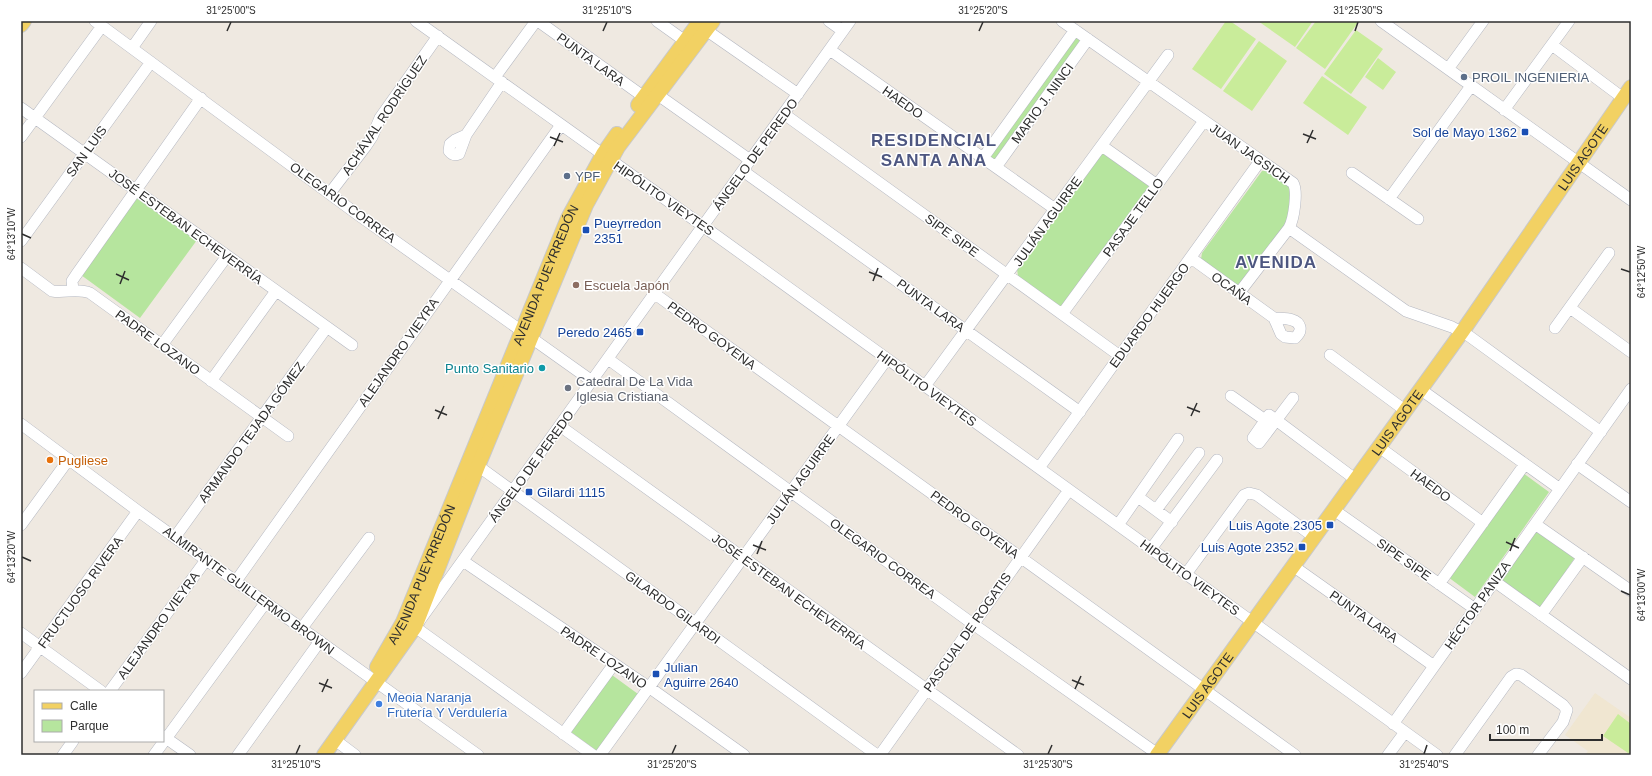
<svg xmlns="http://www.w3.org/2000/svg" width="1652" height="776" font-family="Helvetica,sans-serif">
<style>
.education{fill:#f0e6d1}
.green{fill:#b6e59e}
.pitch{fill:#c9ec9a}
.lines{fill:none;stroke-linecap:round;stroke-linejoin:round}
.minor-casing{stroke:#b4b7c1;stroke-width:12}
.major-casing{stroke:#c9c9c9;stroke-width:16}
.minor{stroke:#fff;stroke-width:11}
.major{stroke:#f2d163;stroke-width:14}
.ticks{fill:none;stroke:#2e2e2e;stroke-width:1.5}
.service-dot{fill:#5c6f8a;stroke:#fff;stroke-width:1.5}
.transit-dot{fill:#1a4fb4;stroke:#fff;stroke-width:1.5}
.education-dot{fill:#8d6e63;stroke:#fff;stroke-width:1.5}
.culture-dot{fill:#0f9aa8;stroke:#fff;stroke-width:1.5}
.worship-dot{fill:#6b7280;stroke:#fff;stroke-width:1.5}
.food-dot{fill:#e8710a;stroke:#fff;stroke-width:1.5}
.shop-dot{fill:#3f7fe0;stroke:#fff;stroke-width:1.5}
.labels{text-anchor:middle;stroke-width:3;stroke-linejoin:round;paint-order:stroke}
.street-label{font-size:13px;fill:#2e2e2e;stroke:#fff}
.service-label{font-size:13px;fill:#4e5e75;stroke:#fff;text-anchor:start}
.transit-label{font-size:13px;fill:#164399;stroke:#fff;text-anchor:end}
.education-label{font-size:13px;fill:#785e54;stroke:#fff;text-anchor:start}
.culture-label{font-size:13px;fill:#0d838f;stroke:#fff;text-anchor:end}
.worship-label{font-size:13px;fill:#5b616d;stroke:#fff;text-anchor:start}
.food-label{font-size:13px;fill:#c56008;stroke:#fff;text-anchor:start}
.shop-label{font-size:13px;fill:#366cbe;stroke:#fff;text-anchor:start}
.district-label{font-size:17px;font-weight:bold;letter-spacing:1px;fill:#4d5680;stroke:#fff}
.neatline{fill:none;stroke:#2e2e2e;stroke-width:1.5}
.ticks-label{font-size:10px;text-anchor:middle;fill:#2e2e2e}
</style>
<rect width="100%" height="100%" fill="#efe9e1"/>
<!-- education -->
<path class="education" d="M1595,693L1631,718V755H1585L1588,751L1565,735Z"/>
<!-- green -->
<path class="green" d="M1075,37L1082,42L995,161L989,156Z
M1103,150L1152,187L1063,308L1023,281L1018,276L1017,269Z
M1266,170L1290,185L1289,228L1244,284L1236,286L1201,259L1202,253L1262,171Z
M138,197L197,240L140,318L81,275Z
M1523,473L1549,492L1475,597L1448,577Z
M1537,529L1576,556L1541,608L1501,580Z
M612,675L638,694L597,751L571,732Z"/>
<!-- pitch -->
<path class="pitch" d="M1226,21H1230L1256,39L1221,89L1192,69Z
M1258,21H1313L1295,47Z
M1316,21H1359L1325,69L1296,48Z
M1356,30L1383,49L1351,94L1324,74Z
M1259,41L1287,61L1252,111L1223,91Z
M1378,58L1396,72L1383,90L1365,77Z
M1322,76L1367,107L1348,135L1303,103Z
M1618,714L1631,724V755L1603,736Z"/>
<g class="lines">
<defs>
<path id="minor" d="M95,21L357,214L592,381
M416,21L703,226L1437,755
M538,21L644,97
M657,21L685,41
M829,21L843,31
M1062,21L1293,183C1298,191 1294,219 1289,228L1406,311L1452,327L1469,336L1601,432
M1381,21L1631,200
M706,30L798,94
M1552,45L1623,98
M132,48L151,21
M830,50L1055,209
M1448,69L1483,21
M495,77L536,21
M658,95L750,160
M21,108L352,345
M1504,110L1569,21
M784,114L1120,356
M466,135L459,154C454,156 452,155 449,151L450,144L455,140L466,135L502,82
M21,137L102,26
M1102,146L1157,185
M983,158L1075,30
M996,167L1088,39
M743,171L1080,412
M1352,173L1418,219
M330,193L366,146L372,137L380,118L438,36
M1389,199L1471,86
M21,241L151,62
M1191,258L1274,318L1281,334L1285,337L1295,338C1298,335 1301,332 1300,327C1297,317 1282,319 1274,318
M21,268L52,291C65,293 78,288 90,293L288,436
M73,290L72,281L76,275L201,98
M1239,293L1289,228
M655,294L1295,755
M1570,308L1631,352
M1062,314L1204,121
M1555,328L1609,253
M162,345L227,256
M1330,355L1406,411
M608,359L973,624L1159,755
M211,381L276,291
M925,386L1168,55
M1420,389L1560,489
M1231,396L1265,420
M1293,398L1259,443L1253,438L1269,415L1276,420L1355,479
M21,424L138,511L478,755
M560,426L1018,755
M1379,447L1483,523
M472,463L478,466L877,755
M1577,464L1631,502
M1039,468L1260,161
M1138,497L1172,522
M1156,510L1199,453
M1334,510L1475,609
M1535,524L1631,591
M21,525L69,459
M1118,525L1178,439
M175,537L327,327
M1151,549L1217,460
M463,561L650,688L744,755
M1293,566L1434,666
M1186,574L1244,495L1249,493L1257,495L1314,537
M236,581L561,125
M1494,581L1631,679
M1439,584L1525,464
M1541,615L1583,557
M302,628L369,538
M21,633L101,691
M21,673L138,511
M110,691L206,560
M1393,724L1631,389
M563,734L614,664
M163,736L190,755
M335,740L355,755
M63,755L73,741
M154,755L266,602
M238,755L320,641
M593,755L415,627L850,21
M600,755L887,359
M880,755L1069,490
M1388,755L1405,732
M1455,755L1511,677L1516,674L1521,675L1563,705L1567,710L1563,722L1538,755"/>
<g id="major">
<path d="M21,25L24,21"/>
<path d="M638,105L700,21"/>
<path id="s1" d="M377,667L403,622L568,218L603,154L617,134"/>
<path d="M324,755L415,627L478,466L586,205L618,147L713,21"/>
<path id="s2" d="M1157,755L1462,332L1631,87"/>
</g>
</defs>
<!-- minor casing -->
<use href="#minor" class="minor-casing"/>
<!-- major casing -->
<use href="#major" class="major-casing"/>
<!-- minor -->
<use href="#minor" class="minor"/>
<!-- major -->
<use href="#major" class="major"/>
</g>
<!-- ticks -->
<path class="ticks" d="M227,31L231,22M603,31L607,22M979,31L983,22M1355,31L1358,22M1303,134L1316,139M550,137L563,142M1307,143L1313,130M554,146L560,133M22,234L31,238M1621,269L1630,272M869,272L882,277M116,274L129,280M873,281L878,268M120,284L125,271M1187,407L1200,412M435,410L447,415M1191,416L1197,403M438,419L444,406M1506,542L1519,548M753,545L766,550M1510,551L1515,538M757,554L762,541M22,557L31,561M1621,591L1630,595M1072,680L1084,685M319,683L332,688M1075,689L1081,676M322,692L328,679M296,754L300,745M672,754L676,745M1048,754L1052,745M1424,754L1427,745"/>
<!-- markers -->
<g class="service-dot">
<circle cx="1464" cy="77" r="4"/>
<circle cx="567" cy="176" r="4"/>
</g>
<g class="transit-dot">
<rect x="1521" y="128" width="8" height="8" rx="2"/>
<rect x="582" y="226" width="8" height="8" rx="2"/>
<rect x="636" y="328" width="8" height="8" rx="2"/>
<rect x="525" y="488" width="8" height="8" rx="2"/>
<rect x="1326" y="521" width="8" height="8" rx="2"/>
<rect x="1298" y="543" width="8" height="8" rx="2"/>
<rect x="652" y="670" width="8" height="8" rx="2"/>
</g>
<circle class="education-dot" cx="576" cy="285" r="4"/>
<circle class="culture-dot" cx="542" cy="368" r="4"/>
<circle class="worship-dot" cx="568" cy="388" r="4"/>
<circle class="food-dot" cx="50" cy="460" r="4"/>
<circle class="shop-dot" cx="379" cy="704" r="4"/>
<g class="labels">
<!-- street labels -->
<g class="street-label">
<text transform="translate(591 59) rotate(36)" y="5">PUNTA LARA</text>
<text transform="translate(903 102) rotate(35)" y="5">HAEDO</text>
<text transform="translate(1042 103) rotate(-54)" y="5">MARIO J. NINCI</text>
<text transform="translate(384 115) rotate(-56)" y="5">ACHÁVAL RODRÍGUEZ</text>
<text transform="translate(86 151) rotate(-54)" y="5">SAN LUIS</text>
<text transform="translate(1250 153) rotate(35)" y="5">JUAN JAGSICH</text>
<text transform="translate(755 154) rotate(-54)" y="5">ÁNGELO DE PEREDO</text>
<text dy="5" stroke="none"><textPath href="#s2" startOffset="734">LUIS AGOTE</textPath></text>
<text transform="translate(664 198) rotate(35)" y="5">HIPÓLITO VIEYTES</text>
<text transform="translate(343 202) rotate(36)" y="5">OLEGARIO CORREA</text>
<text transform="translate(1133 217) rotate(-54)" y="5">PASAJE TELLO</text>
<text transform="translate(1047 221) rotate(-54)" y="5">JULIÁN AGUIRRE</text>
<text transform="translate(186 226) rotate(36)" y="5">JOSÉ ESTEBAN ECHEVERRÍA</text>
<text transform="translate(952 235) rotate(36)" y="5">SIPE SIPE</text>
<text dy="5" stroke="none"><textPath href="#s1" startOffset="427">AVENIDA PUEYRREDÓN</textPath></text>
<text transform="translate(1232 288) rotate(36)" y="5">OCAÑA</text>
<text transform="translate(931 305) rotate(36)" y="5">PUNTA LARA</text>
<text transform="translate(1149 315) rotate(-54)" y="5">EDUARDO HUERGO</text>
<text transform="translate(712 335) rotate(36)" y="5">PEDRO GOYENA</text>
<text transform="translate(158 342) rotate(36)" y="5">PADRE LOZANO</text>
<text transform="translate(398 352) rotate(-55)" y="5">ALEJANDRO VIEYRA</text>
<text transform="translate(927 388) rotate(36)" y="5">HIPÓLITO VIEYTES</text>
<text dy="5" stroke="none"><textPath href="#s2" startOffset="410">LUIS AGOTE</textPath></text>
<text transform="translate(251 432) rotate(-54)" y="5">ARMANDO TEJADA GÓMEZ</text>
<text transform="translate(531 466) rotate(-54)" y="5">ÁNGELO DE PEREDO</text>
<text transform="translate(800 479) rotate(-54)" y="5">JULIÁN AGUIRRE</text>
<text transform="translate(1431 485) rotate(36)" y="5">HAEDO</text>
<text transform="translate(975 524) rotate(36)" y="5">PEDRO GOYENA</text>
<text transform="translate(883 558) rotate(36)" y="5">OLEGARIO CORREA</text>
<text transform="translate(1404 559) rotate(35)" y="5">SIPE SIPE</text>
<text dy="5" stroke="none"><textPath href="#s1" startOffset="103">AVENIDA PUEYRREDÓN</textPath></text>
<text transform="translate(1190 577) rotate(36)" y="5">HIPÓLITO VIEYTES</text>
<text transform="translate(249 590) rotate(36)" y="5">ALMIRANTE GUILLERMO BROWN</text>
<text transform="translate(789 591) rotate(36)" y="5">JOSÉ ESTEBAN ECHEVERRÍA</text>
<text transform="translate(80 592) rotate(-54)" y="5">FRUCTUOSO RIVERA</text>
<text transform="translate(1477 605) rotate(-55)" y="5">HÉCTOR PANIZA</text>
<text transform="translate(673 607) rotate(36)" y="5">GILARDO GILARDI</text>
<text transform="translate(1364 616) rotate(35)" y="5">PUNTA LARA</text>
<text transform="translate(158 625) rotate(-54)" y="5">ALEJANDRO VIEYRA</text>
<text transform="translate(967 632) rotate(-55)" y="5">PASCUAL DE ROGATIS</text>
<text transform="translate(604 657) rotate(34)" y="5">PADRE LOZANO</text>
<text dy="5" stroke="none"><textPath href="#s2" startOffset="86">LUIS AGOTE</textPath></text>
</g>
<!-- service labels -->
<g class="service-label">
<text x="1472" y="82">PROIL INGENIERIA</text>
<text x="575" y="181">YPF</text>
</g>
<!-- transit labels -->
<g class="transit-label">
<text x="1517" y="137">Sol de Mayo 1362</text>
<text x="594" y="228" text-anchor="start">Pueyrredon<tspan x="594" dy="15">2351</tspan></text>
<text x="632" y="337">Peredo 2465</text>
<text x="537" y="497" text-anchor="start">Gilardi 1115</text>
<text x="1322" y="530">Luis Agote 2305</text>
<text x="1294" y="552">Luis Agote 2352</text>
<text x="664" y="672" text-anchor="start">Julian<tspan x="664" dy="15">Aguirre 2640</tspan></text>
</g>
<!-- education labels -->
<g class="education-label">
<text x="584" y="290">Escuela Japón</text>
</g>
<!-- culture labels -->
<g class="culture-label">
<text x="534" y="373">Punto Sanitario</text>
</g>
<!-- worship labels -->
<g class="worship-label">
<text x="576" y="386">Catedral De La Vida<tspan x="576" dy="15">Iglesia Cristiana</tspan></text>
</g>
<!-- food labels -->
<g class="food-label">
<text x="58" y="465">Pugliese</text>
</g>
<!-- shop labels -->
<g class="shop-label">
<text x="387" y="702">Meoia Naranja<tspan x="387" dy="15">Frutería Y Verdulería</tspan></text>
</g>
<!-- district labels -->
<g class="district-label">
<text x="934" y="146">RESIDENCIAL<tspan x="934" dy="20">SANTA ANA</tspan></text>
<text x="1276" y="268">AVENIDA</text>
</g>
</g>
<!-- border -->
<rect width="1652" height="776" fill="none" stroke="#ffffff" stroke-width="44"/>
<!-- legend -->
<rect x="34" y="690" width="130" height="52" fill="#ffffff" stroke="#ababab"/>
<rect x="42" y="703" width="20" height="6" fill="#f2d163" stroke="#ababab"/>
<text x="70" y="710" font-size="12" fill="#2e2e2e">Calle</text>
<rect x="42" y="720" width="20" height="12" fill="#b6e59e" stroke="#ababab"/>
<text x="70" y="730" font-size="12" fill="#2e2e2e">Parque</text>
<!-- scale -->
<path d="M1490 734v6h112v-6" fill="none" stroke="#2e2e2e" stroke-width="2"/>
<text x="1496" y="734" font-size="12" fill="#2e2e2e" stroke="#ffffff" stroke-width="3" paint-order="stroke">100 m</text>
<rect x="22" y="22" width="1608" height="732" class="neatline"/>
<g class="ticks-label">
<text x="231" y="14">31°25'00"S</text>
<text x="607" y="14">31°25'10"S</text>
<text x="983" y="14">31°25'20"S</text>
<text x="1358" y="14">31°25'30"S</text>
<text transform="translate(11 234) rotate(-90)" y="4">64°13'10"W</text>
<text transform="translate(1641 272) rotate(-90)" y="4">64°12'50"W</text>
<text transform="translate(11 557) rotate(-90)" y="4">64°13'20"W</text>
<text transform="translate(1641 595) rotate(-90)" y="4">64°13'00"W</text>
<text x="296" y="768">31°25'10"S</text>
<text x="672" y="768">31°25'20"S</text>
<text x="1048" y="768">31°25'30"S</text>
<text x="1424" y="768">31°25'40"S</text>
</g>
</svg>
